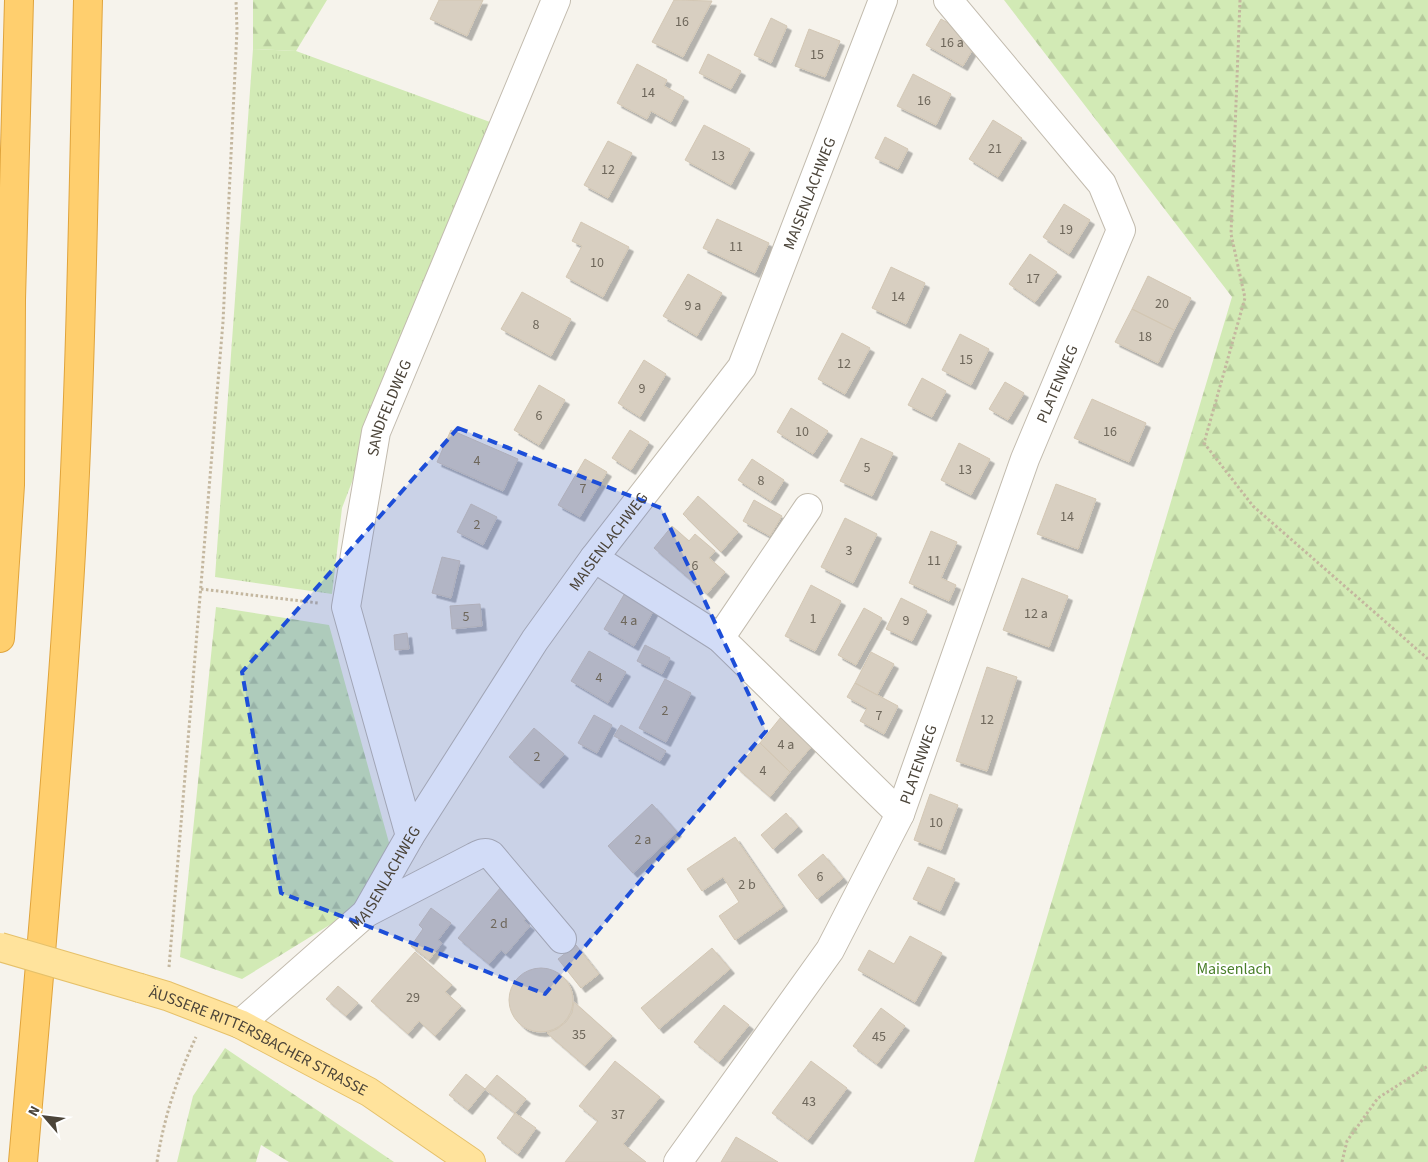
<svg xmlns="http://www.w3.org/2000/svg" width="1428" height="1162" font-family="'Source Sans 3',sans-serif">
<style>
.grass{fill:url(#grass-tufts)}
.forest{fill:url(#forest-firs)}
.building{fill:#d8cfc1;stroke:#d3c7b4;filter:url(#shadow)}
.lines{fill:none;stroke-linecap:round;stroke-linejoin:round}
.minor-casing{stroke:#c2bbae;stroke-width:30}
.major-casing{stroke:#e6c16a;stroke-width:30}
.highway-casing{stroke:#e0a43c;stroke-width:30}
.path{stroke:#c4b79f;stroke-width:3;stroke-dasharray:2.5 2.5;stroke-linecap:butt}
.minor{stroke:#fff;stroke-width:28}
.major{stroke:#ffe39c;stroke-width:28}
.highway{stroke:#ffcf6e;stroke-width:28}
.major-bridge-casing{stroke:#e6c16a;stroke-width:30;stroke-linecap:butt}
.major-bridge{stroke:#ffe39c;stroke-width:28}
.marked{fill:#1d4ed8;fill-opacity:0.2;stroke:#1d4ed8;stroke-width:4;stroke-dasharray:10 6;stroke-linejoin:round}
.labels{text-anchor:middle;stroke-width:4;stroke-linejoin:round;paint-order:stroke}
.number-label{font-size:14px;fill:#6e675b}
.street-label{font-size:16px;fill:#4b4439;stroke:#fff}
.park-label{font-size:16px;fill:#4a7f2a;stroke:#fff}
</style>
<defs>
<pattern id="grass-tufts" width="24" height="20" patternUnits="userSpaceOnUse" patternTransform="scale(1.25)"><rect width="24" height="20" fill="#d2eab5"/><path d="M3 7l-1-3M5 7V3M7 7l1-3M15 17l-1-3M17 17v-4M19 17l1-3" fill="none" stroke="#b6ca9c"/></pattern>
<pattern id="forest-firs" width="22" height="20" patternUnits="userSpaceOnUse" patternTransform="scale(1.25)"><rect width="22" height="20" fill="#d2eab5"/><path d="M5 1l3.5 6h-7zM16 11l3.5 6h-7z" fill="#b6ca9c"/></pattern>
<filter id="shadow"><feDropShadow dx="4.5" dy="4.5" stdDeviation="0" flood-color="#0004"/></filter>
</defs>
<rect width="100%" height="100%" fill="#f6f3ec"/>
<!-- grass -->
<path class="grass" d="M253,49L296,51L490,122L342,508L332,594L215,577Z"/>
<!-- forest -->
<path class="forest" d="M253,0H327L296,51L253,49Z
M1004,0H1428V1162H974L1232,297Z
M216,607L329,625L391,850L354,910L242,979L180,957Z
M225,1048L394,1162H289L261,1145L256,1162H177L193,1096Z"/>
<!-- building -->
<path class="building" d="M439,0H483L467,36L430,19Z
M674,0L712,1L683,57L652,42Z
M771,18L787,26L771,63L754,55Z
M941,19L978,40L963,66L926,45Z
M809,29L840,41L825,77L795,66Z
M708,54L741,71L731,89L699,73Z
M637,64L667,80L664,86L684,97L671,122L651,111L647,119L617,103Z
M913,74L951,94L936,125L897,106Z
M993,120L1022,138L998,177L969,159Z
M704,125L750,149L731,185L685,160Z
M885,137L908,149L898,169L875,158Z
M608,141L632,153L608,198L584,185Z
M1064,204L1090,220L1069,254L1043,237Z
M717,219L769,243L755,273L703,248Z
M581,222L629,247L603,297L566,277L582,246L572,241Z
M1030,254L1057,272L1035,302L1009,284Z
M891,267L925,283L906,324L872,308Z
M688,274L722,293L697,336L663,316Z
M1148,276L1191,298L1174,330L1132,309Z
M522,292L571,319L551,356L501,329Z
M1132,309L1174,330L1158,363L1115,342Z
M842,333L870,348L845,394L818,379Z
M960,334L989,349L971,385L942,370Z
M644,360L666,374L640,417L618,403Z
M922,378L946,391L932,417L908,405Z
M1005,382L1024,393L1008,420L989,409Z
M539,385L565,400L539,445L514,430Z
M1092,399L1146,423L1129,462L1074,438Z
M791,408L828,431L813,454L777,432Z
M451,430L518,459L503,491L437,462Z
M630,430L649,442L631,470L612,458Z
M861,438L893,453L872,496L840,481Z
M959,443L990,459L971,495L941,480Z
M585,459L607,472L580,517L558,505Z
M752,459L784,480L771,501L738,480Z
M1056,484L1096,499L1078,549L1037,534Z
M698,496L738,532L721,552L683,514Z
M754,500L782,516L770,536L743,521Z
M471,504L497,517L483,545L457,532Z
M845,518L877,534L853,583L821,567Z
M672,526L689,541L695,534L715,551L709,558L725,572L707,594L654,548Z
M931,531L957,542L941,578L956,585L949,601L909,583Z
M442,557L460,561L451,598L432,593Z
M1022,578L1068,596L1049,647L1003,630Z
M811,585L841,601L815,651L785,636Z
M625,593L654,610L634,646L604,629Z
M901,598L927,611L912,641L886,629Z
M480,604L482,626L452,629L450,606Z
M864,608L882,618L856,665L838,655Z
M407,633L409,649L395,650L394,635Z
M645,645L670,658L662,674L637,661Z
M589,651L626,672L608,703L571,681Z
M871,652L894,664L877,695L855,683Z
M987,667L1017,677L987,771L956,761Z
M665,679L691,693L666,742L639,728Z
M855,683L898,706L884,734L860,721L867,708L847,697Z
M594,715L612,725L597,753L578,743Z
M781,717L812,746L790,772L760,743Z
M621,725L666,751L660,761L614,736Z
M534,728L564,754L539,784L509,757Z
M760,743L790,772L770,797L736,767Z
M930,794L958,805L941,850L914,840Z
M652,804L677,832L633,873L608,846Z
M786,813L798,827L773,849L761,835Z
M735,837L783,907L735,940L719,916L739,902L723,877L702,891L687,869Z
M823,854L843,878L817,899L798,875Z
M928,867L955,879L940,911L913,899Z
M501,887L531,912L524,921L530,926L506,954L501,950L489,964L458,938Z
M431,908L451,923L438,940L442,943L429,960L411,946L423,929L419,925Z
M910,936L942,953L915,1002L858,970L869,950L894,964Z
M576,945L599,974L581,988L558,959Z
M712,948L730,969L659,1029L641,1008Z
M415,952L452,985L445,992L461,1006L435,1036L419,1021L408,1034L371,1001Z
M509 1000a32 32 0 1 1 64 0a32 32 0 1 1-64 0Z
M338,986L358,1003L346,1016L326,999Z
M574,1002L612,1036L585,1066L547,1033L557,1029L566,1022L572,1013Z
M724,1005L749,1025L719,1062L694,1042Z
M881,1008L905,1026L877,1064L853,1046Z
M615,1061L660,1097L623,1144L646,1162H565L598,1121L579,1106Z
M811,1061L847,1088L808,1140L772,1113Z
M466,1074L485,1089L468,1110L449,1095Z
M497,1075L526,1099L515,1113L485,1089Z
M515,1113L536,1128L518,1154L497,1138Z
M736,1137L778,1162H721Z"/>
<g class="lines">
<defs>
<g id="minor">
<path id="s1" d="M594,558L720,638L900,814L1025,459L1121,230L1102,184L948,0"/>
<path d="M720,638L808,508"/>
<path id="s2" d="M410,836L346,607L376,432L556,0"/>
<path d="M366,913L474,857C480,854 485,851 491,855L562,939"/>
<path id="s3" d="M240,1024L366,913L410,836L535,640L594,558L742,367L883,0"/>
<path d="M678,1162L830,950L900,814"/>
</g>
<g id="major">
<path id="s4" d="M140,988L167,996L240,1024L369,1092L471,1162"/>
</g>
<path id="highway" d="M0,638L10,485L11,300L19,0
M23,1162C39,976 56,789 68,602C81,402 83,201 88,0"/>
</defs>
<!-- minor casing -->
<use href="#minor" class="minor-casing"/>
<!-- major casing -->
<use href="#major" class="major-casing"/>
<!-- highway casing -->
<use href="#highway" class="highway-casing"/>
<!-- path -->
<path class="path" d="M1240,0L1231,234L1245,298L1204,443L1253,506L1428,659
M201,589L318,603
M169,967L223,322L237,30L236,0
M157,1162C164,1117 177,1078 196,1037
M1342,1162L1347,1141L1378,1098L1428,1066"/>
<!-- minor -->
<use href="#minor" class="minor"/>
<!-- major -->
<use href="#major" class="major"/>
<!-- highway -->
<use href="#highway" class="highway"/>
<defs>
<path id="major-bridge" d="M0,947L140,988"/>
</defs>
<!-- major-bridge casing -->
<use href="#major-bridge" class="major-bridge-casing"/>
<!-- major-bridge -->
<use href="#major-bridge" class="major-bridge"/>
</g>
<!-- marked area -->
<path class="marked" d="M458,428L661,508L766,731L545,994L281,893L242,672Z"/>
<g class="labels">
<!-- number labels -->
<g class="number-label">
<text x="682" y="26">16</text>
<text x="952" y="47">16 a</text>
<text x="817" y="59">15</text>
<text x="648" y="97">14</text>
<text x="924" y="105">16</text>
<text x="995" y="153">21</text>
<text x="718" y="160">13</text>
<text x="608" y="174">12</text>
<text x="1066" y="234">19</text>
<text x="736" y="251">11</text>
<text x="597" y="267">10</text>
<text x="1033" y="283">17</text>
<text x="898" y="301">14</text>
<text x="1162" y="308">20</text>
<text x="693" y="310">9 a</text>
<text x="536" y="329">8</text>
<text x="1145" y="341">18</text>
<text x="966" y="364">15</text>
<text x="844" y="368">12</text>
<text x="642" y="393">9</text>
<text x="539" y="420">6</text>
<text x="802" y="436">10</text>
<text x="1110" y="436">16</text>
<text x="477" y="465">4</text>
<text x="867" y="472">5</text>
<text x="965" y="474">13</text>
<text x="761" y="485">8</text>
<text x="583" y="493">7</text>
<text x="1067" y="521">14</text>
<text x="477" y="529">2</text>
<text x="849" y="555">3</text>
<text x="934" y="565">11</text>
<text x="695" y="570">6</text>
<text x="1036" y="618">12 a</text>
<text x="466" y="621">5</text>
<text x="813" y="623">1</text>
<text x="629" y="625">4 a</text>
<text x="906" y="625">9</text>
<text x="599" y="682">4</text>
<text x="665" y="715">2</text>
<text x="879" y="720">7</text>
<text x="987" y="724">12</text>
<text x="786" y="749">4 a</text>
<text x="537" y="761">2</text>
<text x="763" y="775">4</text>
<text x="936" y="827">10</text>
<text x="643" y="844">2 a</text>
<text x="820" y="881">6</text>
<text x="747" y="889">2 b</text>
<text x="499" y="928">2 d</text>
<text x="413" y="1002">29</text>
<text x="579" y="1039">35</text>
<text x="879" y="1041">45</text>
<text x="809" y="1106">43</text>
<text x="618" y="1119">37</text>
</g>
<!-- street labels -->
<g class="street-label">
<text dy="6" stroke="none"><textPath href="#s3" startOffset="1018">MAISENLACHWEG</textPath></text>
<text dy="6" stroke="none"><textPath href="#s1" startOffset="859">PLATENWEG</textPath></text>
<text dy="6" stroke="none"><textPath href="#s2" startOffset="442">SANDFELDWEG</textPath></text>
<text dy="6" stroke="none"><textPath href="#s3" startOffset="612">MAISENLACHWEG</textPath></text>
<text dy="6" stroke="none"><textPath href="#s1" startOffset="454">PLATENWEG</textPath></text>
<text dy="6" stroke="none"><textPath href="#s3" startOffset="208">MAISENLACHWEG</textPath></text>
<text dy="6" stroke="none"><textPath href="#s4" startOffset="130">ÄUSSERE RITTERSBACHER STRASSE</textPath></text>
</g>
<!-- park labels -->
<g class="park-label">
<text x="1234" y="974">Maisenlach</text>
</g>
</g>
<!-- north arrow -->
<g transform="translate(45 1117) rotate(298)" stroke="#ffffff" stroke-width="4" paint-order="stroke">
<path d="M0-4L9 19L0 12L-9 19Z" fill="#4b4439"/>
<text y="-8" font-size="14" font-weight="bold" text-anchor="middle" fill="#4b4439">N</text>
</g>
</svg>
